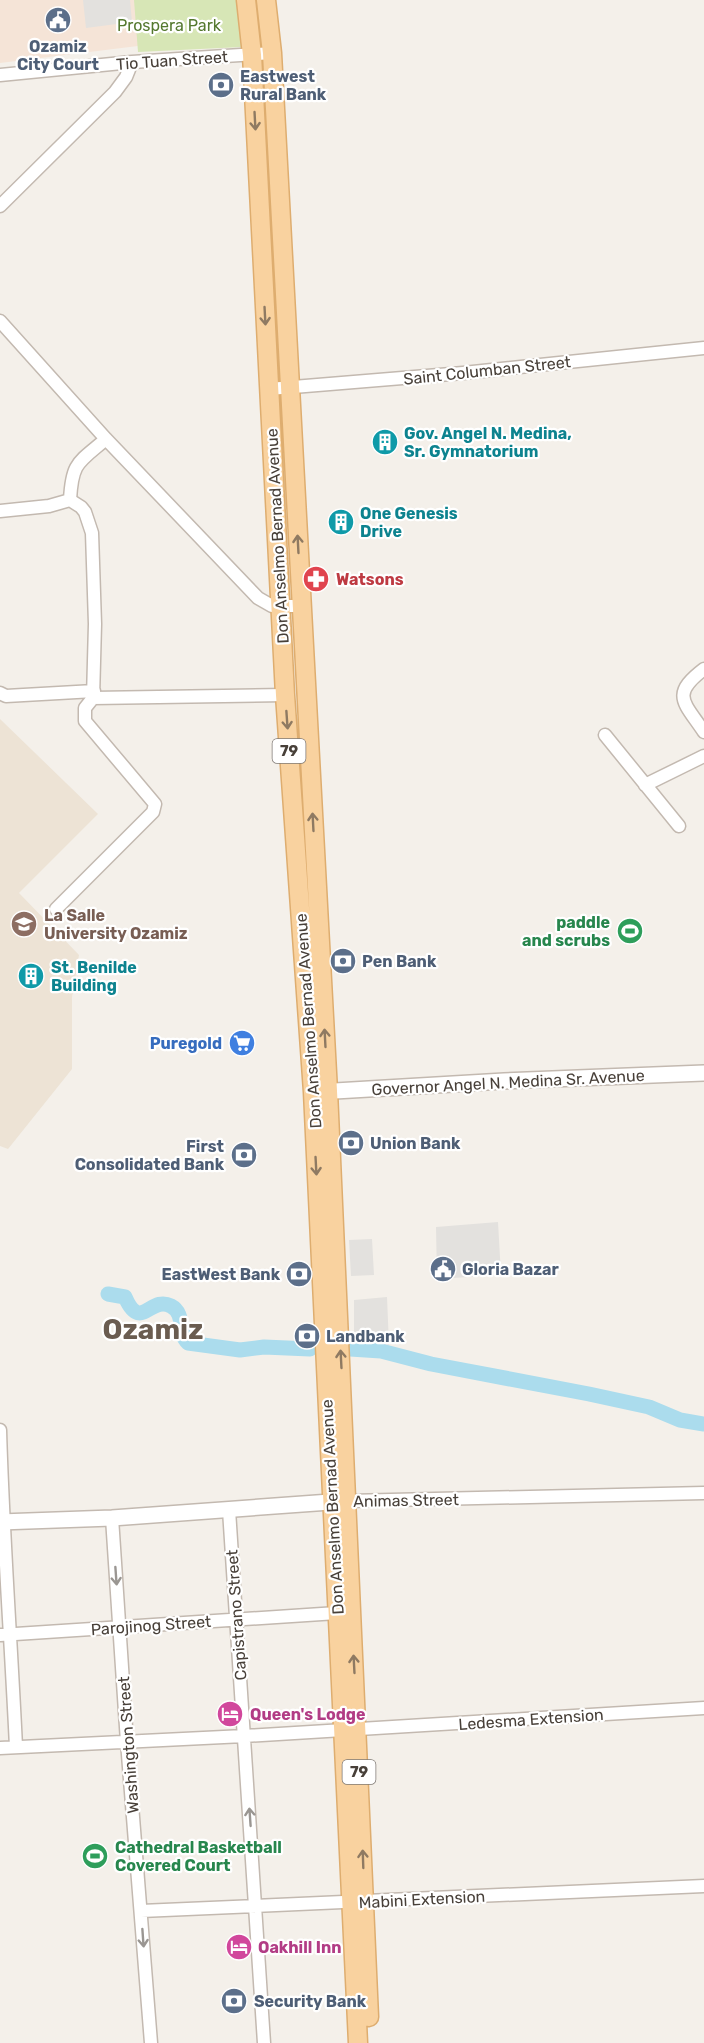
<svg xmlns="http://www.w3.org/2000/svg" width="704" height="2043" font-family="Rubik,sans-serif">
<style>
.commercial{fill:#f5e4d7}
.education{fill:#ede3d5}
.green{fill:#d7e6b6}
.parking{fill:#e3e1de}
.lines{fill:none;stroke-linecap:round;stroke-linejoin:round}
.canal{stroke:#abdced;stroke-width:15}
.minor-casing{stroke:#c3b9b0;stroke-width:15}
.tertiary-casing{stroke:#c3b9b0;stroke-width:18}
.primary-casing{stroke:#dead6f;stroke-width:21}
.minor{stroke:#fff;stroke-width:12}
.tertiary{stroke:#fff;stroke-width:15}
.primary{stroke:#f9d29f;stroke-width:18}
.oneway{stroke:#8f7a62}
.oneway2{stroke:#9a9692}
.labels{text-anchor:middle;stroke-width:4.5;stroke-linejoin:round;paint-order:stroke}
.shield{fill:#fff;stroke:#7f7974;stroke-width:1.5}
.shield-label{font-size:15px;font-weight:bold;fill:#484039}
.park-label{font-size:16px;fill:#54782e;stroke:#fff}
.service-label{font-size:16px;font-weight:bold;fill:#4e5e75;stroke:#fff;text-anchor:start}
.street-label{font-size:16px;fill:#484039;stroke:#fff}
.culture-label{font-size:16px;font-weight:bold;fill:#0d838f;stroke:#fff;text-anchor:start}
.health-label{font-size:16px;font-weight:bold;fill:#be3a42;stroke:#fff;text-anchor:start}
.education-label{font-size:16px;font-weight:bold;fill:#785e54;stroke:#fff;text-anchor:start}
.leisure-label{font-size:16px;font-weight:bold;fill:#27864d;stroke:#fff;text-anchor:end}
.shop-label{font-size:16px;font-weight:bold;fill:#366cbe;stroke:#fff;text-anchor:end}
.hotel-label{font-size:16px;font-weight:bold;fill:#b23c85;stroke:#fff;text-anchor:start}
.town-label{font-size:28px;font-weight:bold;fill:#6a5c50;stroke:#fff}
</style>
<rect width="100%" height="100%" fill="#f4f0ea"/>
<!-- commercial -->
<path class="commercial" d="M0,0H141L146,45L0,63Z"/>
<!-- education -->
<path class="education" d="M0,719L98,814L19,893L79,955L72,997V1069L8,1149L0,1146Z"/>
<!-- green -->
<path class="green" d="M134,0H237L242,47L138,52Z"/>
<!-- parking -->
<path class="parking" d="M83,0H130L132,22L86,28Z
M498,1222L501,1275L437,1279L436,1227Z
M372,1239L374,1275L351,1276L349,1240Z
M387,1297L389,1345H354V1300Z"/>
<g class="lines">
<!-- canal -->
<path class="canal" d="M108,1294L125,1297C141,1333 150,1295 171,1306C186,1314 177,1333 188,1343L240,1350L264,1347L310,1349
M350,1349L381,1351L431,1364L589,1394L649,1407L680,1420L704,1424"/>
<defs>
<path id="minor" d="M0,75L132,62L272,53
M0,206L115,92L126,77L132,62
M0,321L106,439L258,598L272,606H301
M269,389L463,373L704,348
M70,500L81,507L85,512L92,533L95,624L93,698L285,695
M0,511L49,506L70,500C72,462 78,463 106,439
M704,669C670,695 684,702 704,732
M0,693L6,696L94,691
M605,735L679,826
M645,785L704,756
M56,909L153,812L155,804L85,721V708L93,698
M0,1430C3,1536 11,1641 16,1747
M347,1501L704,1493
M229,1510L264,2043
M112,1518L127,1742L151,2043
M0,1635L337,1613
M0,1748L244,1736L704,1708
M141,1911L704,1886"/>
<path id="tertiary" d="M318,1092L504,1081L704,1073
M0,1522L112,1518L344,1501"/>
<path id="primary" d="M246,0L252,55L285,695L313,1092L358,2043
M266,0L272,53L328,1091L369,2017"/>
</defs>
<!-- minor casing -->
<use href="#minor" class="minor-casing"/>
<!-- tertiary casing -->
<use href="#tertiary" class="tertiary-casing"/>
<!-- primary casing -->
<use href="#primary" class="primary-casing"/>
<!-- minor -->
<use href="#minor" class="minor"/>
<!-- tertiary -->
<use href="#tertiary" class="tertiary"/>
<!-- primary -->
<use href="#primary" class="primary"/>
</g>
<!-- one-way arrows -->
<defs><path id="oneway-shaft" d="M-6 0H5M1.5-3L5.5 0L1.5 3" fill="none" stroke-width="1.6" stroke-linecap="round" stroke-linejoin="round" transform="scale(1.5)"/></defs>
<g class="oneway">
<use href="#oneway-shaft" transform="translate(255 121) rotate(87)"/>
<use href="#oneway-shaft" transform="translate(265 316) rotate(87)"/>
<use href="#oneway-shaft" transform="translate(298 544) rotate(-93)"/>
<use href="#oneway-shaft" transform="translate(287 720) rotate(86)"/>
<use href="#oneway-shaft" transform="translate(313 822) rotate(-93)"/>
<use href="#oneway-shaft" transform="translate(325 1038) rotate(-93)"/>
<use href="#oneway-shaft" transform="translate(316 1166) rotate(87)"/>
<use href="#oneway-shaft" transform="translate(341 1359) rotate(-93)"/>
<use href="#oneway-shaft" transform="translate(354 1664) rotate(-93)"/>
<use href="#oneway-shaft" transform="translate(363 1859) rotate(-92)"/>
</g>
<g class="oneway2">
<use href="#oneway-shaft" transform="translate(116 1576) rotate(86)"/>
<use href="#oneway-shaft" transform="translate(250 1817) rotate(-94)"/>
<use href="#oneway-shaft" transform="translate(143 1938) rotate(86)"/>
</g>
<!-- icons -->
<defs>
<symbol id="civic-disc" viewBox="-11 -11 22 22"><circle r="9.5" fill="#5c6f8a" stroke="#fff"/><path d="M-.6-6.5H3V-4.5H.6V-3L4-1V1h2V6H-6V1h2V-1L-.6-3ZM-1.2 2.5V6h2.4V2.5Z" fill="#fff"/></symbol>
<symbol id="bank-disc" viewBox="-11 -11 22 22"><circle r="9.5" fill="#5c6f8a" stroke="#fff"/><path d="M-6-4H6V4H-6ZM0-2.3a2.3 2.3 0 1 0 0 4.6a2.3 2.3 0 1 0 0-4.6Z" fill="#fff"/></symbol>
<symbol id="building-disc" viewBox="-11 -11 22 22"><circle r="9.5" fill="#0f9aa8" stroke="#fff"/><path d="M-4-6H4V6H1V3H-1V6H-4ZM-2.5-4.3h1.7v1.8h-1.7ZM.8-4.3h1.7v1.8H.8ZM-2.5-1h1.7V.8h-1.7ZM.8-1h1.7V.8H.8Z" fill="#fff"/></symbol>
<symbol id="pharmacy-disc" viewBox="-11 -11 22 22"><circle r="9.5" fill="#e0444e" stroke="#fff"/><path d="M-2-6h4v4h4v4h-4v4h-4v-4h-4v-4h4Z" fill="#fff"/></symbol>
<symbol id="school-disc" viewBox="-11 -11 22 22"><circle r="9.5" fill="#8d6e63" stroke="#fff"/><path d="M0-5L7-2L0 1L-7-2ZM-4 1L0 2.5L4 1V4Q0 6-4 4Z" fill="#fff"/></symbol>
<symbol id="stadium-disc" viewBox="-11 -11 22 22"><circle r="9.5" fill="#2e9e5b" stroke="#fff"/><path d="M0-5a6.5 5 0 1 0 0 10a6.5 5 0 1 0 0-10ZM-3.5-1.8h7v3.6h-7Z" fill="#fff"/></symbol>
<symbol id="supermarket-disc" viewBox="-11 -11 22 22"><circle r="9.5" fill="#3f7fe0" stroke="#fff"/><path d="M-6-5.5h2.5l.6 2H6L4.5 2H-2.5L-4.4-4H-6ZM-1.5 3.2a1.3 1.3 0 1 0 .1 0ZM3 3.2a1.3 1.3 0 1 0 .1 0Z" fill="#fff"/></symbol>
<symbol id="hotel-disc" viewBox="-11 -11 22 22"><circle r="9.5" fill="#d1479c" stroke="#fff"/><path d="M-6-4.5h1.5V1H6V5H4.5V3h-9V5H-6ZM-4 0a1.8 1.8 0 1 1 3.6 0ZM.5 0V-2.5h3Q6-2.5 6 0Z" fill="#fff"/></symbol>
</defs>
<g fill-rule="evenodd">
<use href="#civic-disc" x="43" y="5" width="30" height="30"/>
<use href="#bank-disc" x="206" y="70" width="30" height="30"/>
<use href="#building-disc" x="370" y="427" width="30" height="30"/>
<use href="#building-disc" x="326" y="507" width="30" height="30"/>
<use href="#pharmacy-disc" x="301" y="564" width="30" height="30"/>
<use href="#school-disc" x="9" y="909" width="30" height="30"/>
<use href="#stadium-disc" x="615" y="916" width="30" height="30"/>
<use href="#bank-disc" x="328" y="946" width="30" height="30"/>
<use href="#building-disc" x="16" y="961" width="30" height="30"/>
<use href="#supermarket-disc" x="227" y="1028" width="30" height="30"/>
<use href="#bank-disc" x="336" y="1128" width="30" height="30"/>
<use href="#bank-disc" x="229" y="1140" width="30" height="30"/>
<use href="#civic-disc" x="428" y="1254" width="30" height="30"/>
<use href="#bank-disc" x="284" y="1259" width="30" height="30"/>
<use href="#bank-disc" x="292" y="1321" width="30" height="30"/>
<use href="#hotel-disc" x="215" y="1699" width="30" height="30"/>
<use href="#stadium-disc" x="80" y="1841" width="30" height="30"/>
<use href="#hotel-disc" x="224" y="1932" width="30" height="30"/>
<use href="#bank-disc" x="219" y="1986" width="30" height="30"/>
</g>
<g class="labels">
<!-- shield labels -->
<g class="shield">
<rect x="272.5" y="739" width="33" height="24" rx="4.5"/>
<rect x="342.5" y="1760" width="33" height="24" rx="4.5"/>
</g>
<g class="shield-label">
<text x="289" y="756">79</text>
<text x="359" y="1777">79</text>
</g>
<!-- park labels -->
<g class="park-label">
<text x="169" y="31">Prospera Park</text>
</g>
<!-- service labels -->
<g class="service-label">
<text x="58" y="52" text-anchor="middle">Ozamiz<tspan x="58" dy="18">City Court</tspan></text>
<text x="240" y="82">Eastwest<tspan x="240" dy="18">Rural Bank</tspan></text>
<text x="362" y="967">Pen Bank</text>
<text x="370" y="1149">Union Bank</text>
<text x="224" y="1152" text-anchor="end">First<tspan x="224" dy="18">Consolidated Bank</tspan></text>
<text x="462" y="1275">Gloria Bazar</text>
<text x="280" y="1280" text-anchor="end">EastWest Bank</text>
<text x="326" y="1342">Landbank</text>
<text x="254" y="2007">Security Bank</text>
</g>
<!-- street labels -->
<g class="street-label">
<text transform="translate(172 60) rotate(-4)" y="6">Tio Tuan Street</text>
<text transform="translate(487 370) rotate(-6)" y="6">Saint Columban Street</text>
<text transform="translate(277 536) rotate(-93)" y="6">Don Anselmo Bernad Avenue</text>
<text transform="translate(308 1021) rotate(-94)" y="6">Don Anselmo Bernad Avenue</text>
<text transform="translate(508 1082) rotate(-3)" y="6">Governor Angel N. Medina Sr. Avenue</text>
<text transform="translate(406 1500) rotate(-1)" y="6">Animas Street</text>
<text transform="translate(332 1507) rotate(-93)" y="6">Don Anselmo Bernad Avenue</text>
<text transform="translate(236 1615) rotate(-94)" y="6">Capistrano Street</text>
<text transform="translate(151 1625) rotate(-4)" y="6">Parojinog Street</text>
<text transform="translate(531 1719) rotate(-4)" y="6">Ledesma Extension</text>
<text transform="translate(128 1745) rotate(-94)" y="6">Washington Street</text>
<text transform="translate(422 1899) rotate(-3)" y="6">Mabini Extension</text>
</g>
<!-- culture labels -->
<g class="culture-label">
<text x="404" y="439">Gov. Angel N. Medina,<tspan x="404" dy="18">Sr. Gymnatorium</tspan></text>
<text x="360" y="519">One Genesis<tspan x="360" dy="18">Drive</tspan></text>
<text x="51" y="973">St. Benilde<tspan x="51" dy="18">Building</tspan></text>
</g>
<!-- health labels -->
<g class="health-label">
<text x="336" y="585">Watsons</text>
</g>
<!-- education labels -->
<g class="education-label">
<text x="44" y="921">La Salle<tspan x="44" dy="18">University Ozamiz</tspan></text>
</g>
<!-- leisure labels -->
<g class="leisure-label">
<text x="610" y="928">paddle<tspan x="610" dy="18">and scrubs</tspan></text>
<text x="115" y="1853" text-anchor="start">Cathedral Basketball<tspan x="115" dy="18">Covered Court</tspan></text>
</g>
<!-- shop labels -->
<g class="shop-label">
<text x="222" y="1049">Puregold</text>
</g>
<!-- hotel labels -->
<g class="hotel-label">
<text x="250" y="1720">Queen's Lodge</text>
<text x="258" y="1953">Oakhill Inn</text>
</g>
<!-- town labels -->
<g class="town-label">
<text x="153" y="1339">Ozamiz</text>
</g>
</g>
</svg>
